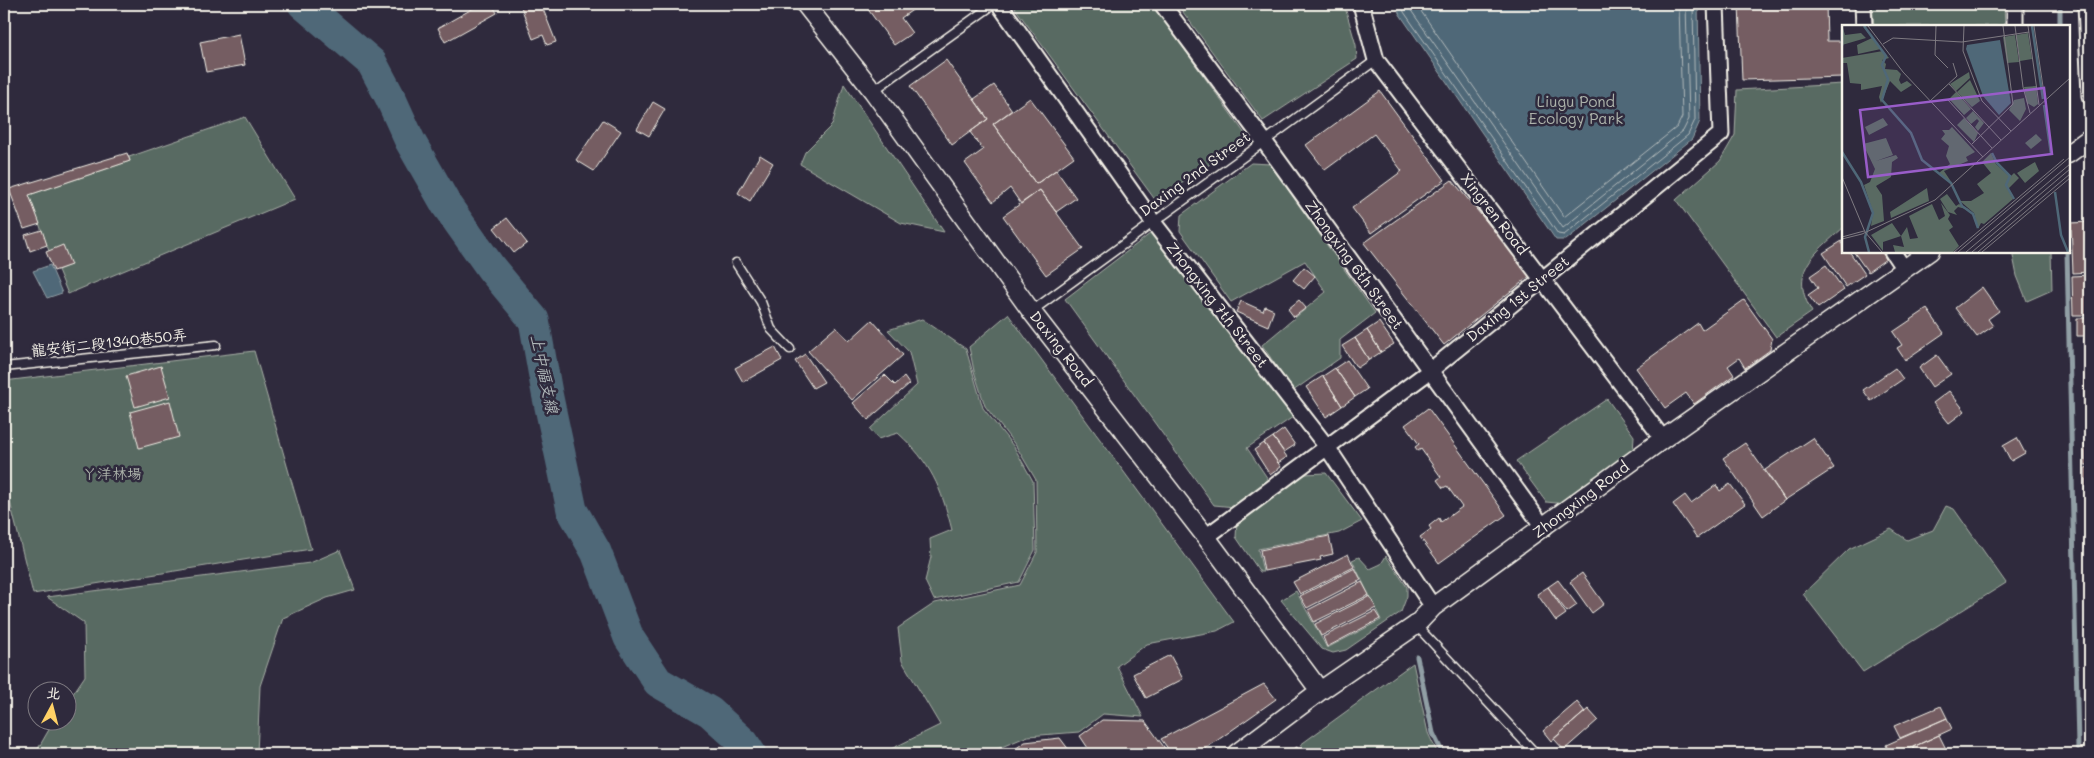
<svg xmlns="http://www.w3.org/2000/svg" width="2094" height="758" font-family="Mali,'LXGW WenKai TC',sans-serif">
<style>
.green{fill:#596a62;stroke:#a6aea5}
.water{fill:#4f6878;stroke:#919fa5}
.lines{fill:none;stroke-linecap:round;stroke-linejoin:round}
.shore{stroke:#b2babb;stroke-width:1}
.stream{stroke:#919fa5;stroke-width:5}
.river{stroke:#4f6878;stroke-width:31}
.building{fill:#745d62;stroke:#f4f1e8}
.service-casing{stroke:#f4f1e8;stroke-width:11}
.minor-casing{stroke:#f4f1e8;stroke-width:19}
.tertiary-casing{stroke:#f4f1e8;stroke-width:21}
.service{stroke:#2f2a3d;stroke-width:8}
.minor{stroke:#2f2a3d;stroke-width:15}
.tertiary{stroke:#2f2a3d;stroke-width:18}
.labels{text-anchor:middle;stroke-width:5;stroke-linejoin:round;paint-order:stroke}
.park-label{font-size:15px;fill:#aeb4ac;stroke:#2f2a3d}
.street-label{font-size:15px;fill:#f4f1e8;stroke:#2f2a3d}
.water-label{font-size:16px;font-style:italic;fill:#b2babb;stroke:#2f2a3d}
.inset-river{fill:none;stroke:#4f6878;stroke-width:2.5}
.inset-road{fill:none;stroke:#7e7a81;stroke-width:1}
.view{fill:#995dc9;fill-opacity:0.15;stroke:#995dc9;stroke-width:2.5}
.inset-edge{fill:none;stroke:#f4f1e8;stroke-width:2.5}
</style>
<rect width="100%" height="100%" fill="#2f2a3d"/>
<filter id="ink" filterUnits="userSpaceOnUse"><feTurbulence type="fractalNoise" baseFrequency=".02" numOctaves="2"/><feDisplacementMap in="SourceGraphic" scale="10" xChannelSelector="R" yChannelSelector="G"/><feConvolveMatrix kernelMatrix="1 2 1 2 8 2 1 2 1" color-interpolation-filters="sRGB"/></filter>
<g filter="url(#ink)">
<!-- green -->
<path class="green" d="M1012,4H1152L1248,138L1156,201Z
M1177,4H1344L1356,45L1357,59L1263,121Z
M1872,4H2004L2005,26H1874Z
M844,84L944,232L901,223L800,164L805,152L832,125Z
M1843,84V228C1814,254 1788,271 1812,312L1776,337L1676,200L1720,161L1735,135L1737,90Z
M245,117L295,199L68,294L58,270L70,265L49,251L29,195L130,161L129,157Z
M1251,163L1270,164L1375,313L1340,340V358L1293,391L1262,345L1326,292L1305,261L1231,302L1180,231L1181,215Z
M1155,230L1293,417L1247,448L1270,482L1235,507L1214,505L1065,299Z
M2012,251H2051L2052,290L2027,301L2017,276Z
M1008,314L1234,622L1217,631L1147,644L1117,666L1143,717L1103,714L1079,732L1028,736L985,754H881L940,725L902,661L898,628L935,603L1020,585L1037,552L1036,480L1016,446L985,406L974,371L969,347Z
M922,319L966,349L983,408L1014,447L1033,481L1035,550L1019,582L934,600L925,581L931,557L930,539L952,530C941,487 931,463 898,433L878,439L870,429L917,385L909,352L888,330Z
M254,351L311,549L33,594L4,478V381Z
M1607,399L1634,436L1633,453L1567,504L1546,502L1516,461Z
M1326,473L1362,521L1339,533L1258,549L1263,572H1260L1236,537L1237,521L1305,474Z
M1946,506L1954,509L2006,583L1863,672L1803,594L1849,549L1891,529L1907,540L1933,530Z
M340,550L355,590L327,598L283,618L260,686L257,754H35L54,721L68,720V701L85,676L84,623L47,597L310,563Z
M1386,556L1407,587V596L1401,612L1346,650L1333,653L1322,649L1281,600L1296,591L1327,648L1381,620L1352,560L1359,557L1370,569L1381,564Z
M1413,663L1428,733L1438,754H1308L1300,745Z"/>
<!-- water -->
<path class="water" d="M1397,4H1698L1700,121L1692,139L1566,240H1556L1399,13Z
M50,265L62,293L47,298L33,271Z"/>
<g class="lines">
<!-- shore -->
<path class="shore" d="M1402,4L1404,12L1558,234L1564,235L1688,135L1695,120L1693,4
M1408,4L1410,9L1563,228L1683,131L1689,119L1686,4
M1416,4L1564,217L1677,127L1682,117L1679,4"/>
<!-- stream -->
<path class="stream" d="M2060,4V26
M2067,251L2078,747
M1417,657L1433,733L1443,754"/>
<!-- river -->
<path class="river" d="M303,4L372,63L390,97L410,141L447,206L491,268L534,320L547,393L572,510L596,552L629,638L658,682L710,712L744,743L751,754"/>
</g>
<!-- building -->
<path class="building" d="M481,4H492L497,13L445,42L438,28Z
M520,4H541L556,42L547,45L543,35L533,39Z
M864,4H921L901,18L912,33L894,45Z
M1739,4H1826L1827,41H1843V77L1742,80Z
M239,34L245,65L206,72L200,42Z
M946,60L988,119L952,145L910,86Z
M994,85L1012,110L993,124L1036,184L1056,170L1076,198L1056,212L1040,190L1021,204L1010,188L993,202L965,163L983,150L970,132L988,119L974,99Z
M1380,91L1445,180L1371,233L1352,208L1402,171L1374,134L1325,170L1306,145Z
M1030,98L1074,157L1036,184L993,124Z
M653,102L665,109L649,136L637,129Z
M603,120L621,131L594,171L576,160Z
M127,153L130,161L29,195L40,224L24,229L9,189Z
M760,155L773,163L750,201L738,193Z
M1452,180L1531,275L1444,345L1364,243Z
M1040,190L1083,249L1046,275L1003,216Z
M507,218L527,243L514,253L494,228Z
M2090,222V272L2073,273L2071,223Z
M42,230L47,245L30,251L25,235Z
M1842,241L1843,251H1849L1865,274L1846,287L1823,253Z
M63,245L71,265L54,271L46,252Z
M1853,251H1881L1886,259L1868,272Z
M1826,265L1844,290L1818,308L1808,295L1818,288L1810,276Z
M1304,267L1315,276L1304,289L1293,280Z
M2090,275V315H2073L2072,276Z
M1982,287L1999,311L1988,319L1993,326L1977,337L1955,308Z
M1299,300L1306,308L1294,317L1288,309Z
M1744,300L1772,339L1770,350L1745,368L1739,358L1728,366L1734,375L1694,404L1686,393L1665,408L1636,368L1698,323L1702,330Z
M1241,301L1263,311L1265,306L1274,310L1268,326L1236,312Z
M1927,309L1944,333L1905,360L1897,348L1902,345L1893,332Z
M2077,318H2090V336H2077Z
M872,320L903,355L852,400L808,351L836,327L849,341Z
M1379,322L1394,344L1381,352L1367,330Z
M1367,330L1381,352L1369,360L1355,338Z
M1355,338L1369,360L1357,368L1342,346Z
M2084,338H2090V422H2084Z
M775,347L782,360L743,382L735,368Z
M805,354L824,382L813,388L795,361Z
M1937,355L1951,374L1932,387L1919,368Z
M1347,360L1367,389L1355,397L1335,368Z
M161,366L170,397L135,407L126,376Z
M1335,368L1355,397L1342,406L1323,376Z
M1895,368L1903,379L1871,401L1863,390Z
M885,375L895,385L904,377L909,384L868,420L853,403Z
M1323,376L1342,406L1326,417L1306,387Z
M1949,391L1965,411L1949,423L1933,403Z
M170,401L179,437L139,448L130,412Z
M1428,408L1506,515L1439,563L1420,537L1431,529L1429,526L1439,518L1441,522L1462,507L1447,486L1443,488L1437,480L1441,477L1421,449L1418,451L1415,447L1419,444L1405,425Z
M2084,424H2090V465H2085Z
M1284,429L1295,445L1284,452L1273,437Z
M1273,437L1287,457L1278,463L1264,443Z
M1813,438L1834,468L1785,500L1765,470Z
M2017,438L2025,453L2011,461L2003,446Z
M1264,443L1281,467L1270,475L1254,450Z
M1745,443L1785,500L1763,516L1723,458Z
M2090,467V503H2085V468Z
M1730,484L1745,504L1697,538L1673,504L1685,495L1691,503L1716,485L1720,491Z
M2086,506H2090V548H2085Z
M1329,536L1333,554L1320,557L1321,560L1264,571L1260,550Z
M2089,552H2090V593H2089Z
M1348,554L1354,567L1300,594L1293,582Z
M1355,568L1361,580L1307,608L1300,596Z
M1582,573L1604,604L1592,613L1570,582Z
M1558,580L1577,605L1567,612L1548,587Z
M1362,582L1369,595L1314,622L1308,610Z
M1548,587L1566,614L1556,621L1537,594Z
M1370,596L1376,608L1321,636L1315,624Z
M2087,598H2090V620H2087Z
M1375,611L1380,619L1327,647L1323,637Z
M2089,624H2090V667H2088Z
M1170,655L1183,679L1146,698L1133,674Z
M2086,670H2090V707H2086Z
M1264,684L1276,699L1198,754H1172L1161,739Z
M1577,702L1585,712L1551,741L1543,731Z
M1941,706L1947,718L1900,738L1894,726Z
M1588,709L1598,720L1564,750L1554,739Z
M2086,710H2090V750H2086Z
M1947,718L1952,729L1898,754H1890L1886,745Z
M1102,720L1145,721L1169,754H1092L1080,736Z
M1939,735L1946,749L1934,754H1916L1913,747Z
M1060,738L1072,754H1008L1025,742Z
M1297,747L1301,754H1284Z"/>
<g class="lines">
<defs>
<path id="service" d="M873,91L994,4
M736,263L761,302L771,329L790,349
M1032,311L1376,60
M4,367L216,345
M1416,625L1536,754"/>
<path id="minor" d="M999,4L1153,222L1327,447L1433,607
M1162,4L1264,141L1544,528
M1361,4L1376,60L1663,439
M1863,4L1864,26
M2015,4V26
M2086,4L2090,96
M1892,251L1904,269
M1206,537L1431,370L1721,134L1716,4"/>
<path id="tertiary" d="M805,4L873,91L1031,311L1206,537L1320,691
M2068,154L2090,138
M1236,754L1320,691L1416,625L1433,607L1663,439L1930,251"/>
</defs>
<!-- service casing -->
<use href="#service" class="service-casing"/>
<!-- minor casing -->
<use href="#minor" class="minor-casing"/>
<!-- tertiary casing -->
<use href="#tertiary" class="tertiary-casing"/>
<!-- service -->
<use href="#service" class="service"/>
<!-- minor -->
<use href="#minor" class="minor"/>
<!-- tertiary -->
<use href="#tertiary" class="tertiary"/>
</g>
</g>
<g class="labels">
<!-- park labels -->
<g class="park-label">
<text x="1576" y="107">Liugu Pond<tspan x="1576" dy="17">Ecology Park</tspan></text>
<text x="112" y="479">ㄚ洋林場</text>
</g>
<!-- street labels -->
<g class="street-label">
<text transform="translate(1195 174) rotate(-36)" y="5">Daxing 2nd Street</text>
<text transform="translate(1494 214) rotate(52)" y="5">Xingren Road</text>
<text transform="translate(1354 265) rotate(54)" y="5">Zhongxing 6th Street</text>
<text transform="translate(1518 299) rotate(-39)" y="5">Daxing 1st Street</text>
<text transform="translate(1217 305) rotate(52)" y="5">Zhongxing 7th Street</text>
<text transform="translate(109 343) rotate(-6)" y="5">龍安街二段1340巷50弄</text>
<text transform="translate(1061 349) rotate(52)" y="5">Daxing Road</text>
<text transform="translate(1581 500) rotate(-37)" y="5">Zhongxing Road</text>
</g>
<!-- water labels -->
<g class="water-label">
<text transform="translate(545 374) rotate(78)" y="6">上中福支線</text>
</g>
</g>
<!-- overview -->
<g transform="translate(1842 25)">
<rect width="228" height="228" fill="#2f2a3d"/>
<path d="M1,3L3,10L19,8L24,13L0,20ZM186,8L190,34L178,36L174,10ZM173,10L177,37L165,38L161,12ZM30,13L39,24L16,29L15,20ZM41,26L47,33L40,35L44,39L43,44L55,45L59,49L57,55L59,59L65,56L70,60L59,67L48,56L39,78L37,72L40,61L19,65V59L8,58L5,38H0V33ZM127,47L128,53L114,66L108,59ZM128,55L138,76L130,82L115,67ZM194,61L196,79L192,82L185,78L182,62ZM114,67L129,84L122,90L107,74ZM182,73L184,84L178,96L167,85L172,75ZM131,86L142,98L136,106L133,102L137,96L135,94L129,99L124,93ZM41,93L46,100L27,110L23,102ZM122,93L136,108L132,117L115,100ZM110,102L133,127L124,132L126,136L102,146L110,158L97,148L108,139L104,131L107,121L99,114L103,109L100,105H107ZM194,109L200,115L189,124L183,118ZM44,113L51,130L34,136L54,130L56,133L50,137L49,152L34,161L40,170L42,196L29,201L31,187L22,160L28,157L33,144L21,119ZM149,128L154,139L168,152L172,148L177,153L166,164L171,174L142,199L139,198L136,204L132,188L118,176H129L142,168L135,159L149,148L140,137ZM193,137L197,146L183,158L175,148ZM85,163L87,176L49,193L48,187ZM105,169L114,181L117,179L128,185L116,182L112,186L115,190L106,187L98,174ZM99,178L108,190L106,194L111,202L107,205L117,221L111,227H53L51,220L62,222L59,211L41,217V226L29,210L50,198L59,211L65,202L68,214L76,213L67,191L90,179L97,195L103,191Z" fill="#596a62"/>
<path d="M158,15L169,78L157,90L141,71L124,24L125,20Z" fill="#4f6878"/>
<path class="inset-river" d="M22,1L44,31L40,40L46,54L40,75L69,108L80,135L109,158L120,181L131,189L136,203M190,1L201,74M0,5V21M202,80L209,129M0,127L19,157L31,188L23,212L27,227M150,128L155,138L168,151L164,160L172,174M213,167L219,210L226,227"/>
<path class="inset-road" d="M26,1L61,47L141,132M94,1L93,30L106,43M122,1L121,26L140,76L169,106M173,1L181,62L188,88M186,1L197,80M192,1L203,75M41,19L51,13L120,17L187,7M107,59L159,115M106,75L150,123M88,76L115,51L111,38M130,119L171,79L161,1M0,152L23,207L40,227M0,212L22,206M0,214L20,209L93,175L228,53M112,227L222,134M116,227L228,132M124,227L228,139M130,227L228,144M136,227L228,149M140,227L228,153"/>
<path class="view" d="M202,63L210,129L26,152L18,85Z"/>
<rect width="228" height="228" class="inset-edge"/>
</g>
<!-- margin -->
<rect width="2094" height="758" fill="none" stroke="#2f2a3d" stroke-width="20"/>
<rect x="10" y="10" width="2074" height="738" fill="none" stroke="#f4f1e8" stroke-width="2" filter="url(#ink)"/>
<!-- north arrow -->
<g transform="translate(52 706) rotate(7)"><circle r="24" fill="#2f2a3d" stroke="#7e7a81"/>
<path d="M0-4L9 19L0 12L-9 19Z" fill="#ffd166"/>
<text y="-8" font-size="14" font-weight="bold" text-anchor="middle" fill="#f4f1e8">北</text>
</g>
</svg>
